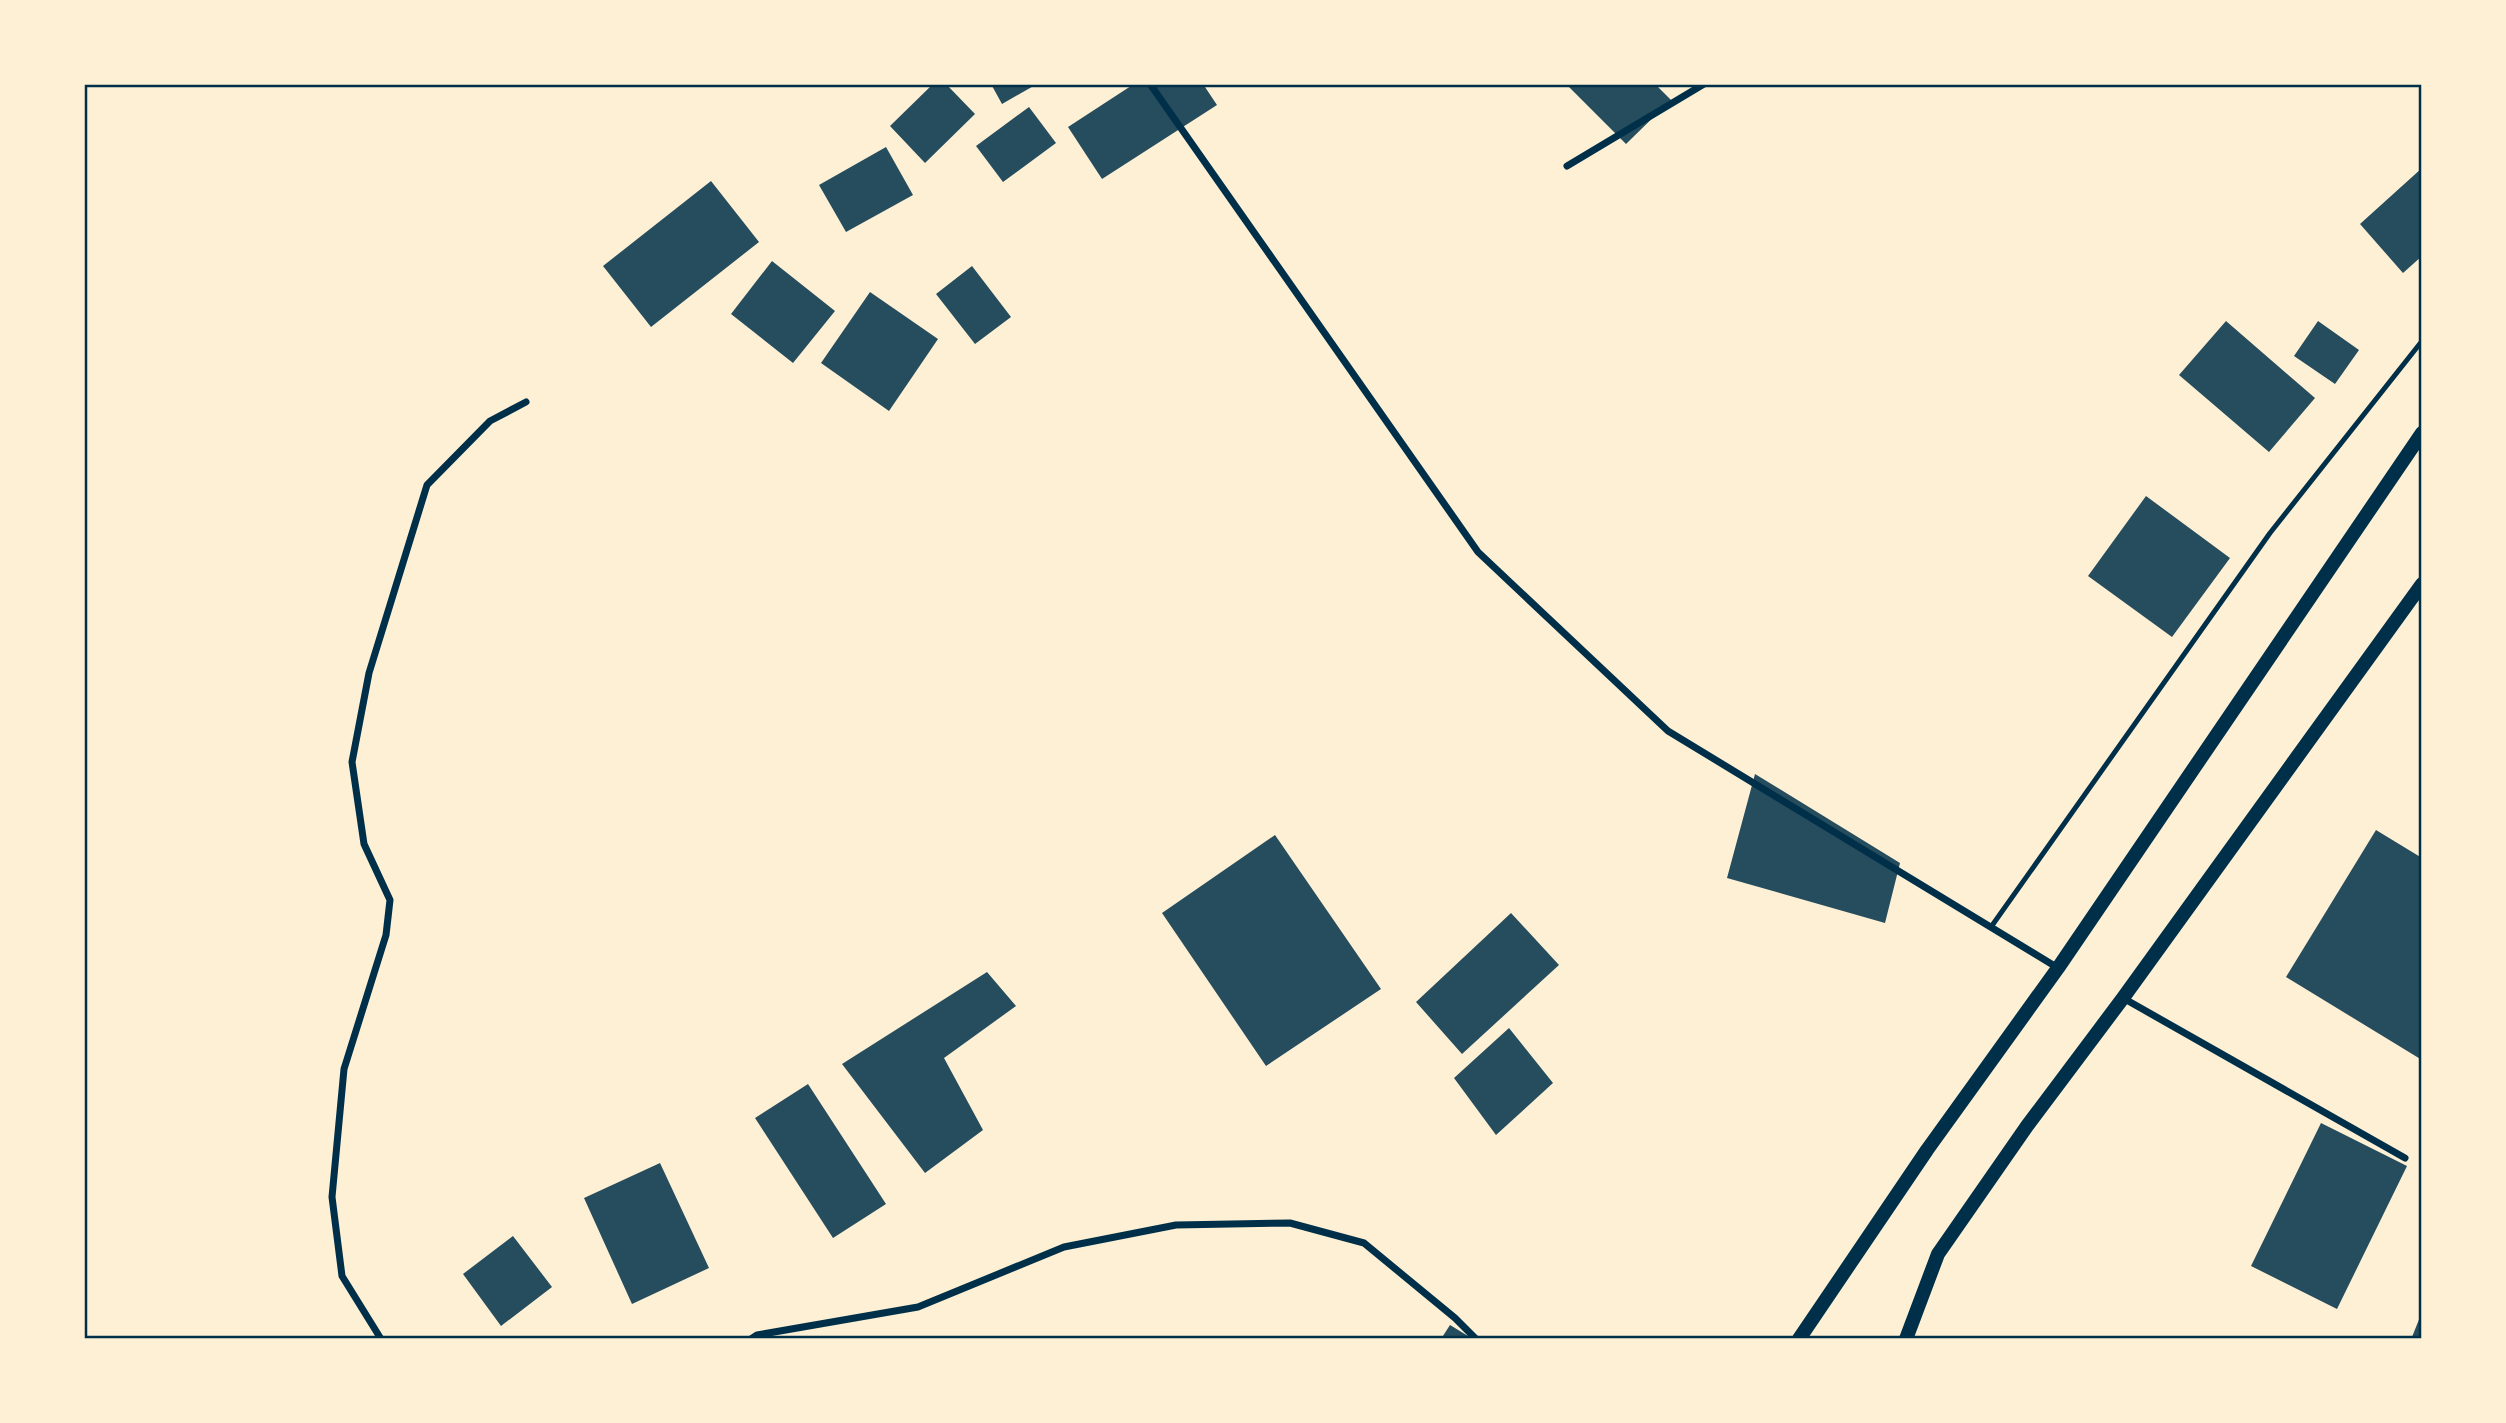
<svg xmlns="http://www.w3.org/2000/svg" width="2506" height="1423" font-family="'Work Sans',sans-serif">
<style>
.building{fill:#264d5e}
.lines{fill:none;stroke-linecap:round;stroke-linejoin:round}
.service{stroke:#003049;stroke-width:5}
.minor{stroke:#003049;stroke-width:7}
.secondary{stroke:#003049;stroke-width:14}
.neatline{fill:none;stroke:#003049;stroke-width:2.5}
</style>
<rect width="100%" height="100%" fill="#fdf0d5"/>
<!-- building -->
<path class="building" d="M933,84H946L975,114L925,163L890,126Z
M991,84H1037L1002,104Z
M1134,84H1203L1217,105L1102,179L1068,127Z
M1566,84H1655L1671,100L1626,144Z
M1029,107L1056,143L1003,182L976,146Z
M886,147L913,195L846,232L819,185Z
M2422,168V256L2403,273L2360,224Z
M711,181L759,242L651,327L603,266Z
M772,261L835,311L793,363L731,314Z
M972,266L1011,317L975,344L936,294Z
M870,292L938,339L889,411L821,363Z
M2226,321L2315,398L2269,452L2179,375Z
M2318,321L2359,350L2335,384L2294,356Z
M2146,496L2230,558L2172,637L2088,576Z
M1755,774L1900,863L1885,923L1727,878Z
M2376,830L2422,858V1060L2286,977Z
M1275,835L1381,989L1266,1066L1162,913Z
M1511,913L1559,965L1462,1054L1416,1002Z
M987,972L1016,1006L944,1058L983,1130L925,1173L842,1064Z
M1509,1028L1553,1083L1496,1135L1454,1078Z
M808,1084L886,1204L833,1238L755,1118Z
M2321,1123L2407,1166L2337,1309L2251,1266Z
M660,1163L709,1268L632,1304L584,1198Z
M513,1236L552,1287L501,1326L463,1274Z
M2422,1312V1339H2415L2412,1337Z
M1450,1325L1473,1339H1441Z"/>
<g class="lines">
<!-- service -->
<path class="service" d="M1991,927L2270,533L2422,341"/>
<!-- minor -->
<path class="minor" d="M1150,84L1478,552L1668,731L2058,968
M1567,166L1704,84
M2123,998L2405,1158
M381,1339L342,1276L332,1197L344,1069L386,935L390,900L364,844L352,762L369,673L427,485L490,421L526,402
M751,1339L757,1335L918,1307L1064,1247L1176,1225L1290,1223L1364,1243L1455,1318L1476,1339"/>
<!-- secondary -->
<path class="secondary" d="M1799,1339L1927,1150L2058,968L2422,433
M1906,1339L1938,1254L2027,1126L2123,998L2422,584"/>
</g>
<!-- border -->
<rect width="2506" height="1423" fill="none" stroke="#fdf0d5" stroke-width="172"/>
<rect x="86" y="86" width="2334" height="1251" class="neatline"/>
</svg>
